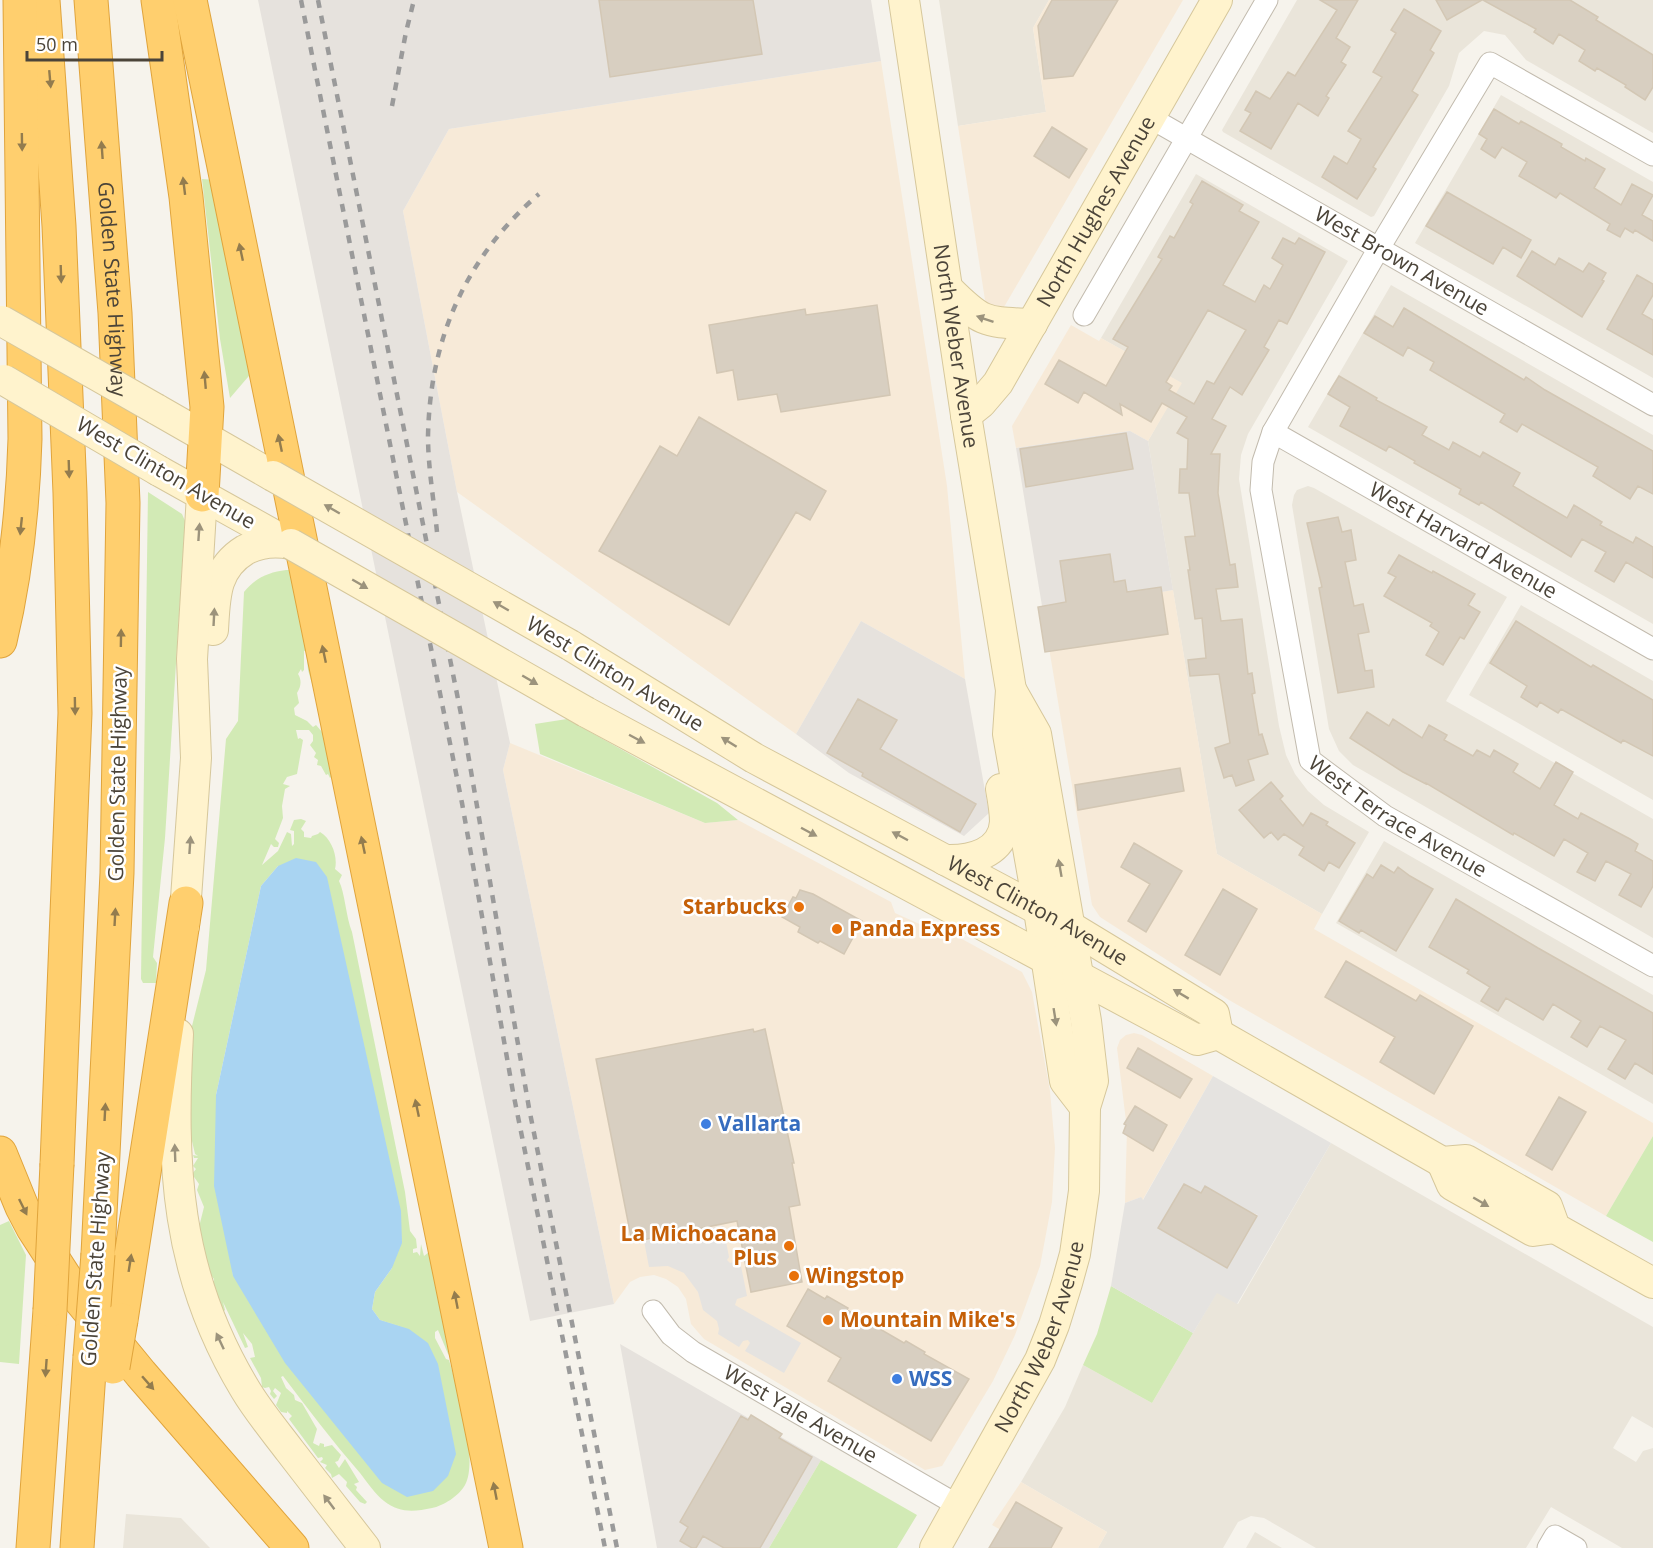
<svg xmlns="http://www.w3.org/2000/svg" width="1653" height="1548" font-family="'Open Sans',sans-serif">
<style>
.residential{fill:#eae5da}
.commercial{fill:#f7ead8}
.industrial{fill:#e6e2dd}
.green{fill:#d2eab5;fill-rule:evenodd}
.parking{fill:#e5e3e0;fill-rule:evenodd}
.water{fill:#a9d4f2}
.building{fill:#d8cfc1;stroke:#d3c7b4;stroke-width:1.5;fill-rule:evenodd}
.lines{fill:none;stroke-linecap:round;stroke-linejoin:round}
.street-casing{stroke:#c2bbae;stroke-width:23}
.secondary-casing{stroke:#d6c79b;stroke-width:32}
.highway-casing{stroke:#e0a43c;stroke-width:35}
.street{stroke:#fff;stroke-width:21}
.secondary{stroke:#fff3cd;stroke-width:30}
.highway{stroke:#ffcf6e;stroke-width:33}
.rail{stroke:#9a9a9a;stroke-width:4.5;stroke-dasharray:8 8;stroke-linecap:butt}
.secondary-bridge-casing{stroke:#d6c79b;stroke-width:32;stroke-linecap:butt}
.highway-bridge-casing{stroke:#e0a43c;stroke-width:35;stroke-linecap:butt}
.secondary-bridge{stroke:#fff3cd;stroke-width:30}
.highway-bridge{stroke:#ffcf6e;stroke-width:33}
.oneway{fill:#937c4e}
.oneway2{fill:#9c937c}
.food-dot{fill:#e8710a;stroke:#fff;stroke-width:2}
.shop-dot{fill:#3f7fe0;stroke:#fff;stroke-width:2}
.labels{text-anchor:middle;stroke-width:5;stroke-linejoin:round;paint-order:stroke}
.street-label{font-size:21px;fill:#4b4439;stroke:#fff}
.food-label{font-size:21px;font-weight:bold;fill:#c56008;stroke:#fff;text-anchor:start}
.shop-label{font-size:21px;font-weight:bold;fill:#366cbe;stroke:#fff;text-anchor:start}
</style>
<rect width="100%" height="100%" fill="#f6f3ec"/>
<!-- residential -->
<path class="residential" d="M939,0H1049L1033,28L1046,112L958,126Z
M1297,0H1653V133L1526,60L1505,35L1484,31L1459,53L1449,86L1374,216L1371,217L1223,132L1222,130Z
M1501,95L1653,182V378L1415,243Z
M1196,174L1348,261L1248,434L1241,455L1239,479L1279,726L1286,755L1295,774L1308,791L1324,805L1369,832L1322,914L1217,854L1148,441L1181,383L1101,338Z
M1391,285L1653,435V624L1308,427Z
M1308,486L1314,488L1507,597L1446,701L1653,819V938L1353,765L1339,751L1329,729L1292,505L1294,495L1297,490Z
M1521,605L1653,681V800L1469,695Z
M1384,841L1653,995V1104L1336,923Z
M1331,1143L1653,1327V1428L1632,1416L1613,1448L1636,1462L1643,1451L1653,1448V1548H1622L1551,1507L1526,1548H1316L1264,1518L1251,1516L1238,1522L1223,1548H1098L1107,1532L1021,1482L1065,1407L1083,1365L1152,1403L1217,1292L1238,1304Z
M126,1514L181,1518L210,1548H123Z
M1255,1532L1282,1548H1246Z"/>
<!-- commercial -->
<path class="commercial" d="M1049,0H1183L1004,307L987,304L985,300L958,126L1046,112L1033,28Z
M881,61L947,486L965,679L861,621L796,734L457,492L403,211L449,129Z
M1071,325L1099,341L1101,338L1182,383L1148,441L1130,431L1016,448L1012,426Z
M1173,590L1217,854L1322,914L1314,929L1653,1123V1136L1606,1216L1229,1000L1100,917L1092,905L1043,612Z
M510,743L705,823L738,820L891,902L895,913L935,931L942,928L1022,972L1032,992L1050,1091L1055,1148L1052,1202L1040,1266L1015,1335L993,1381L942,1466L925,1470L704,1339L691,1324L686,1299L678,1287L666,1279L654,1275L640,1277L630,1282L614,1304L503,770Z
M1134,1033L1142,1035L1213,1076L1142,1201L1141,1197L1125,1203L1127,1129L1117,1048L1120,1040L1126,1035Z
M1021,1482L1107,1532L1098,1548H1033L992,1525Z"/>
<!-- industrial -->
<path class="industrial" d="M258,0H871L881,61L449,129L403,211L457,492L510,743L503,770L614,1304L530,1321Z
M1130,431L1148,441L1173,590L1043,612L1016,448Z
M861,621L965,679L989,813L964,836L849,773L796,734Z
M620,1344L821,1460L769,1548H657Z"/>
<!-- green -->
<path class="green" d="M202,179L216,180L254,370L230,398L220,339Z
M148,492L182,514L185,521L165,838L153,957L157,963L156,983H143L141,979Z
M286,570H298L318,686L313,687L308,670L306,651H304V670L302,672L301,669L298,674C302,680 301,687 297,693L299,703L294,708L295,715L307,721L313,727L316,725L323,733L332,776L330,778L328,774L326,775L321,766L317,765L318,760L314,757L316,753L310,745L313,741V735L309,730H296L298,739L300,738L303,740L297,774L287,777L283,784L290,786L285,789L282,806L283,818L275,839L279,843L278,847H274L271,844L262,865L278,851L287,832L291,834L292,846L294,844V831L290,830L294,820L301,819L306,821L301,829L304,832V837L311,838L312,836L318,834L320,832C332,839 338,857 335,869L342,875L339,881C345,893 346,917 352,932L405,1192L410,1231L416,1239L417,1248L413,1249V1253L417,1252L420,1256L421,1244L424,1256L429,1252L454,1358L448,1354L438,1330L435,1332V1338L446,1359L449,1360C457,1387 479,1460 465,1485C459,1496 443,1506 432,1508C414,1512 399,1513 384,1501C375,1494 367,1482 360,1473C333,1442 308,1409 283,1376L281,1377L286,1388L294,1395L295,1400L302,1403L317,1429L313,1443L319,1446L320,1443L324,1444V1447L332,1445L341,1455L338,1461L335,1462L339,1468L345,1459L359,1482L354,1484L357,1487L356,1490L367,1502L365,1504L360,1502L346,1486L347,1482L339,1474L332,1478L331,1474L325,1468L327,1465L320,1462L323,1459L322,1457L318,1458L289,1419L292,1416L287,1411V1413L281,1412L276,1405L281,1393L275,1388L273,1391L277,1396L274,1399L270,1394L271,1391L269,1387L265,1388L262,1387L261,1378L250,1358L255,1357L252,1344L243,1333L248,1347L245,1348L223,1302L225,1310L223,1312L210,1281H214V1279L210,1274L198,1231L204,1207L197,1190L199,1184L192,1174L196,1169L193,1166L198,1158H194L193,1155L198,1156L195,1154L192,1141V1147H190V1034L206,970L226,739L238,721L244,592C255,578 269,572 286,570ZM278,866L392,1268L375,1292L372,1309L380,1320L409,1329L233,1276L216,1095L261,886Z
M567,719L717,803L738,820L705,823L540,754L535,724Z
M1653,1136V1242L1606,1216Z
M9,1221L26,1255L19,1364L0,1362V1225Z
M1111,1286L1193,1333L1152,1403L1083,1365L1097,1334Z
M821,1460L917,1515L897,1548H769Z"/>
<!-- parking -->
<path class="parking" d="M1213,1076L1331,1143L1237,1304L1217,1293L1193,1333L1111,1286L1125,1203L1141,1197L1143,1200ZM1184,1184L1201,1193L1258,1215L1227,1267L1159,1228Z
M723,1226L729,1257L727,1260L730,1263L740,1261L747,1296L737,1299L735,1305L801,1343L784,1373L745,1351L750,1343L748,1340L743,1341L739,1347L718,1334L719,1329L717,1321L703,1310L698,1292L684,1273L668,1266L649,1267L644,1241Z"/>
<!-- water -->
<path class="water" d="M296,858L316,862L327,877L401,1211L402,1243L392,1268L375,1292L372,1309L380,1320L409,1329L428,1343L438,1364L456,1454L448,1476L433,1491L407,1497L382,1483L285,1363L233,1276L214,1186L216,1095L261,886L278,866Z"/>
<!-- building -->
<path class="building" d="M599,0H753L762,54L610,77Z
M1052,0H1118L1073,76L1044,79L1038,26Z
M1320,0H1358L1336,38L1350,47L1341,62L1346,65L1326,96L1329,98L1318,116L1298,103L1271,149L1240,131L1251,113L1245,110L1256,91L1270,99L1288,72L1295,76L1337,10Z
M1436,0H1482L1447,20Z
M1483,0H1570L1598,17L1596,20L1653,55V87L1645,100L1625,87L1626,85L1597,68L1595,71L1579,61L1585,50L1559,34L1553,44L1534,32L1536,29Z
M1404,9L1441,31L1430,50L1434,53L1412,91L1418,95L1373,167L1376,169L1357,199L1322,177L1334,156L1347,164L1361,139L1348,131L1382,77L1373,72L1396,33L1391,30Z
M1494,109L1519,124L1521,121L1562,144L1561,147L1585,161L1586,158L1605,169L1594,188L1621,205L1632,184L1653,195L1642,215L1653,221V241L1635,230L1633,233L1625,228L1620,237L1607,230L1610,224L1560,193L1556,198L1519,176L1527,162L1502,147L1495,158L1481,149L1487,139L1479,134Z
M1052,127L1087,149L1069,178L1034,156Z
M1202,181L1243,205L1239,211L1259,222L1223,285L1255,302L1264,285L1270,289L1283,265L1272,258L1283,238L1295,244L1299,238L1325,252L1287,324L1279,320L1264,347L1269,350L1242,395L1230,387L1212,419L1226,426L1211,454H1220L1218,493L1230,565L1235,564L1238,587L1216,589L1221,621L1242,619L1248,674L1252,673L1255,693L1252,694L1259,735L1262,734L1268,754L1248,760L1254,780L1236,786L1232,775L1224,778L1215,748L1230,743L1219,674L1190,676L1188,660L1206,658L1202,618L1195,619L1188,570H1190L1185,537L1195,536L1189,493H1179L1180,469H1187L1188,439L1177,433L1187,417L1162,403L1151,422L1120,404L1122,415L1084,392L1078,403L1045,384L1059,360L1106,386L1128,347L1113,339L1162,259L1158,257L1170,236L1174,238L1193,204L1190,202ZM1208,310L1246,330L1214,384L1207,381L1194,404L1169,390L1172,386L1166,382Z
M1447,192L1531,240L1521,258L1503,247L1493,264L1426,226Z
M1532,251L1555,265L1559,258L1583,272L1589,263L1606,273L1602,280L1604,281L1582,317L1517,276Z
M1637,275L1653,284V295L1642,314L1653,320V355L1607,329Z
M877,305L890,395L781,412L777,394L738,400L733,370L717,373L709,325L805,309L806,315Z
M1404,308L1524,380L1526,377L1545,390L1653,451V494L1638,486L1630,499L1593,476L1598,467L1522,424L1517,432L1500,422L1505,414L1430,370L1434,362L1408,347L1403,356L1364,333L1375,316L1393,327Z
M1339,376L1377,398L1376,400L1427,427L1422,435L1449,450L1453,442L1480,457L1483,452L1520,473L1513,486L1567,518L1574,505L1602,522L1600,525L1633,543L1636,537L1653,547V578L1626,562L1614,582L1595,571L1606,552L1582,539L1571,557L1481,502L1479,505L1459,494L1461,489L1414,463L1415,461L1389,446L1386,451L1340,426L1350,407L1328,394Z
M699,417L826,491L810,520L796,512L729,625L599,551L660,446L677,456Z
M1126,433L1133,469L1026,487L1020,449Z
M1338,517L1342,532L1351,530L1356,560L1345,562L1354,606L1363,604L1369,632L1358,634L1365,671L1372,670L1374,687L1338,693L1319,588L1322,587L1307,523Z
M1110,554L1114,582L1125,580L1127,592L1161,587L1168,634L1045,652L1038,607L1066,602L1060,561Z
M1399,555L1432,573L1433,571L1475,594L1468,605L1480,612L1464,639L1460,637L1443,665L1426,655L1439,632L1430,626L1432,623L1384,596L1396,577L1388,573Z
M1516,621L1591,667L1593,665L1653,700V756L1623,740L1621,743L1561,709L1558,713L1540,702L1537,707L1521,697L1527,686L1490,663Z
M858,699L897,720L880,749L976,804L960,832L862,776L863,773L827,753Z
M1367,712L1389,726L1393,719L1422,738L1429,725L1447,735L1444,740L1473,756L1477,750L1490,757L1494,750L1518,764L1513,772L1540,789L1556,762L1573,772L1554,805L1578,819L1581,813L1630,839L1638,844L1635,851L1653,861V886L1641,907L1619,895L1631,874L1606,861L1595,881L1577,872L1588,853L1564,839L1554,856L1514,833L1513,835L1426,783V784L1403,772L1350,738Z
M1180,768L1184,791L1078,810L1075,785Z
M1271,782L1283,796L1280,799L1303,826L1311,813L1328,822L1326,825L1355,843L1339,868L1329,862L1324,871L1299,855L1304,847L1284,834L1278,840L1271,832L1264,838L1239,810Z
M1134,843L1182,871L1146,932L1128,921L1150,884L1121,867Z
M1381,865L1394,873L1398,867L1410,876L1433,889L1396,951L1361,930L1359,933L1339,921L1367,874L1373,878Z
M1223,889L1257,909L1220,975L1185,955Z
M800,890L813,894L862,921L844,954L820,941L818,943L798,932L800,927L782,917L793,897L796,898Z
M1456,899L1538,948L1653,1013V1074L1635,1063L1625,1079L1608,1069L1626,1040L1600,1026L1587,1047L1571,1037L1581,1021L1553,1004L1543,1020L1506,998L1498,1011L1481,1001L1490,987L1467,973L1469,970L1429,947Z
M1346,961L1416,1001L1420,995L1473,1026L1434,1094L1380,1062L1395,1037L1325,997Z
M753,1029L754,1032L765,1029L794,1163H792L800,1205L789,1207L802,1282L751,1292L737,1221L632,1242L596,1059Z
M1138,1048L1192,1079L1180,1098L1127,1068Z
M1559,1097L1586,1112L1552,1170L1526,1155Z
M1135,1106L1167,1125L1153,1151L1123,1133L1126,1125L1124,1124Z
M1184,1184L1201,1193L1205,1186L1257,1216L1227,1268L1158,1228Z
M808,1289L825,1299L827,1296L848,1308L847,1310L904,1343L906,1341L925,1352L924,1354L969,1379L931,1441L828,1381L841,1358L787,1326Z
M751,1415L782,1434L779,1438L812,1457L760,1548H724L703,1536L696,1548H692L680,1541L688,1527L680,1522L741,1416L748,1420Z
M1016,1502L1062,1528L1051,1548H989Z"/>
<g class="lines">
<defs>
<g id="street">
<path id="s1" d="M1149,117L1653,405"/>
<path id="s2" d="M1653,155L1490,63L1379,248L1273,432L1263,462L1261,490L1310,760L1385,816L1653,966"/>
<path d="M1084,315L1267,0"/>
<path id="s3" d="M1273,432L1653,649"/>
<path id="s4" d="M653,1311L671,1335L693,1352L959,1506"/>
<path d="M1548,1548L1555,1536L1576,1548"/>
</g>
<g id="secondary">
<path id="s5" d="M904,0L966,415L1011,690L1008,734L1039,910L1065,1081L1085,1107"/>
<path d="M948,289C983,324 985,322 1032,324"/>
<path d="M156,409L273,476"/>
<path id="s6" d="M966,415L981,403L998,383L1217,0"/>
<path d="M159,471L290,544"/>
<path d="M213,630C215,598 214,569 245,550C260,542 275,541 291,544"/>
<path id="s7" d="M570,645L754,758L1069,926L1214,1014L1218,1034"/>
<path d="M586,712L1197,1040L1218,1034L1442,1162L1466,1160L1547,1206L1555,1228L1653,1283"/>
<path d="M945,860C970,861 1003,854 1005,822C1005,811 1003,800 1001,789"/>
<path d="M184,926L196,758L192,659L202,495"/>
<path d="M178,1034C171,1165 175,1273 245,1389C258,1411 275,1431 290,1451C315,1483 340,1516 365,1548"/>
<path d="M1442,1162L1452,1185L1533,1231L1555,1228"/>
<path id="s8" d="M935,1548L1040,1360L1054,1325L1067,1283L1075,1254L1084,1191L1085,1107L1093,1081L1086,1021L1036,734L1011,690"/>
</g>
<g id="highway">
<path d="M43,0L59,226L70,493L75,713L57,1164"/>
<path id="s9" d="M91,0L115,313L123,503L117,873L98,1254"/>
<path d="M158,0L186,197L207,407L202,495"/>
<path d="M190,0L506,1548"/>
<path d="M0,641C16,574 23,508 25,439L20,0"/>
<path d="M0,1153L22,1207L33,1228L77,1296L141,1374L292,1548"/>
<path d="M121,1320L186,903"/>
<path d="M33,1548L50,1310"/>
<path d="M77,1548L90,1357"/>
</g>
</defs>
<!-- street casing -->
<use href="#street" class="street-casing"/>
<!-- secondary casing -->
<use href="#secondary" class="secondary-casing"/>
<!-- highway casing -->
<use href="#highway" class="highway-casing"/>
<!-- street -->
<use href="#street" class="street"/>
<!-- secondary -->
<use href="#secondary" class="secondary"/>
<!-- highway -->
<use href="#highway" class="highway"/>
<!-- rail -->
<path class="rail" d="M301,0L462,803L513,1092L605,1548
M318,0L462,719L529,1108L617,1548
M392,106L406,32L414,0
M437,532C434,501 428,468 428,436C430,339 465,258 539,194"/>
<defs>
<path id="secondary-bridge" d="M2,321L156,409
M4,380L159,471
M273,476L570,645
M291,544L586,712"/>
<path id="highway-bridge" d="M50,1310L57,1164
M90,1357L98,1254
M113,1367L121,1320"/>
</defs>
<!-- secondary-bridge casing -->
<use href="#secondary-bridge" class="secondary-bridge-casing"/>
<!-- highway-bridge casing -->
<use href="#highway-bridge" class="highway-bridge-casing"/>
<!-- secondary-bridge -->
<use href="#secondary-bridge" class="secondary-bridge"/>
<!-- highway-bridge -->
<use href="#highway-bridge" class="highway-bridge"/>
</g>
<!-- one-way arrows -->
<defs><path id="oneway-solid" d="M-6-.8H1V-3.2L6.5 0L1 3.2V.8H-6Z" transform="scale(1.5)"/></defs>
<g class="oneway">
<use href="#oneway-solid" transform="translate(50 79) rotate(85)"/>
<use href="#oneway-solid" transform="translate(22 142) rotate(89)"/>
<use href="#oneway-solid" transform="translate(102 150) rotate(-94)"/>
<use href="#oneway-solid" transform="translate(184 186) rotate(-97)"/>
<use href="#oneway-solid" transform="translate(241 252) rotate(-102)"/>
<use href="#oneway-solid" transform="translate(61 274) rotate(88)"/>
<use href="#oneway-solid" transform="translate(205 380) rotate(-95)"/>
<use href="#oneway-solid" transform="translate(280 443) rotate(-102)"/>
<use href="#oneway-solid" transform="translate(69 469) rotate(88)"/>
<use href="#oneway-solid" transform="translate(21 526) rotate(96)"/>
<use href="#oneway-solid" transform="translate(121 638) rotate(-89)"/>
<use href="#oneway-solid" transform="translate(324 654) rotate(-102)"/>
<use href="#oneway-solid" transform="translate(75 706) rotate(89)"/>
<use href="#oneway-solid" transform="translate(363 845) rotate(-102)"/>
<use href="#oneway-solid" transform="translate(115 917) rotate(-87)"/>
<use href="#oneway-solid" transform="translate(417 1108) rotate(-102)"/>
<use href="#oneway-solid" transform="translate(105 1112) rotate(-87)"/>
<use href="#oneway-solid" transform="translate(23 1207) rotate(64)"/>
<use href="#oneway-solid" transform="translate(130 1263) rotate(-81)"/>
<use href="#oneway-solid" transform="translate(456 1300) rotate(-101)"/>
<use href="#oneway-solid" transform="translate(46 1368) rotate(94)"/>
<use href="#oneway-solid" transform="translate(148 1383) rotate(49)"/>
<use href="#oneway-solid" transform="translate(495 1491) rotate(-101)"/>
</g>
<g class="oneway2">
<use href="#oneway-solid" transform="translate(985 319) rotate(-161)"/>
<use href="#oneway-solid" transform="translate(332 509) rotate(-150)"/>
<use href="#oneway-solid" transform="translate(199 532) rotate(-86)"/>
<use href="#oneway-solid" transform="translate(360 584) rotate(30)"/>
<use href="#oneway-solid" transform="translate(501 606) rotate(-150)"/>
<use href="#oneway-solid" transform="translate(214 617) rotate(-87)"/>
<use href="#oneway-solid" transform="translate(530 680) rotate(30)"/>
<use href="#oneway-solid" transform="translate(637 739) rotate(28)"/>
<use href="#oneway-solid" transform="translate(729 742) rotate(-148)"/>
<use href="#oneway-solid" transform="translate(809 832) rotate(28)"/>
<use href="#oneway-solid" transform="translate(900 836) rotate(-152)"/>
<use href="#oneway-solid" transform="translate(190 845) rotate(-86)"/>
<use href="#oneway-solid" transform="translate(1060 868) rotate(-100)"/>
<use href="#oneway-solid" transform="translate(1181 994) rotate(-149)"/>
<use href="#oneway-solid" transform="translate(1055 1017) rotate(81)"/>
<use href="#oneway-solid" transform="translate(175 1153) rotate(-92)"/>
<use href="#oneway-solid" transform="translate(1481 1202) rotate(30)"/>
<use href="#oneway-solid" transform="translate(220 1341) rotate(-115)"/>
<use href="#oneway-solid" transform="translate(329 1502) rotate(-127)"/>
</g>
<!-- markers -->
<g class="food-dot">
<circle cx="799" cy="907" r="6"/>
<circle cx="837" cy="929" r="6"/>
<circle cx="789" cy="1246" r="6"/>
<circle cx="794" cy="1276" r="6"/>
<circle cx="828" cy="1320" r="6"/>
</g>
<g class="shop-dot">
<circle cx="706" cy="1124" r="6"/>
<circle cx="897" cy="1379" r="6"/>
</g>
<g class="labels">
<!-- street labels -->
<g class="street-label">
<text dy="7" stroke="none"><textPath href="#s6" startOffset="243">North Hughes Avenue</textPath></text>
<text dy="7" stroke="none"><textPath href="#s1" startOffset="291">West Brown Avenue</textPath></text>
<text dy="7" stroke="none"><textPath href="#s9" startOffset="290">Golden State Highway</textPath></text>
<text dy="7" stroke="none"><textPath href="#s5" startOffset="350">North Weber Avenue</textPath></text>
<text transform="translate(166 473) rotate(30)" y="7">West Clinton Avenue</text>
<text dy="7" stroke="none"><textPath href="#s3" startOffset="219">West Harvard Avenue</textPath></text>
<text transform="translate(615 674) rotate(31)" y="7">West Clinton Avenue</text>
<text transform="translate(118 774) rotate(-89)" y="7">Golden State Highway</text>
<text dy="7" stroke="none"><textPath href="#s2" startOffset="1054">West Terrace Avenue</textPath></text>
<text dy="7" stroke="none"><textPath href="#s7" startOffset="538">West Clinton Avenue</textPath></text>
<text transform="translate(96 1259) rotate(-86)" y="7">Golden State Highway</text>
<text dy="7" stroke="none"><textPath href="#s8" startOffset="237">North Weber Avenue</textPath></text>
<text dy="7" stroke="none"><textPath href="#s4" startOffset="182">West Yale Avenue</textPath></text>
</g>
<!-- food labels -->
<g class="food-label">
<text x="787" y="914" text-anchor="end">Starbucks</text>
<text x="849" y="936">Panda Express</text>
<text x="777" y="1241" text-anchor="end">La Michoacana<tspan x="777" dy="24">Plus</tspan></text>
<text x="806" y="1283">Wingstop</text>
<text x="840" y="1327">Mountain Mike's</text>
</g>
<!-- shop labels -->
<g class="shop-label">
<text x="718" y="1131">Vallarta</text>
<text x="909" y="1386">WSS</text>
</g>
</g>
<!-- scale -->
<path d="M27 51v9h135v-9" fill="none" stroke="#4b4439" stroke-width="3"/>
<text x="36" y="51" font-size="18" fill="#4b4439" stroke="#ffffff" stroke-width="4.5" paint-order="stroke">50 m</text>
</svg>
